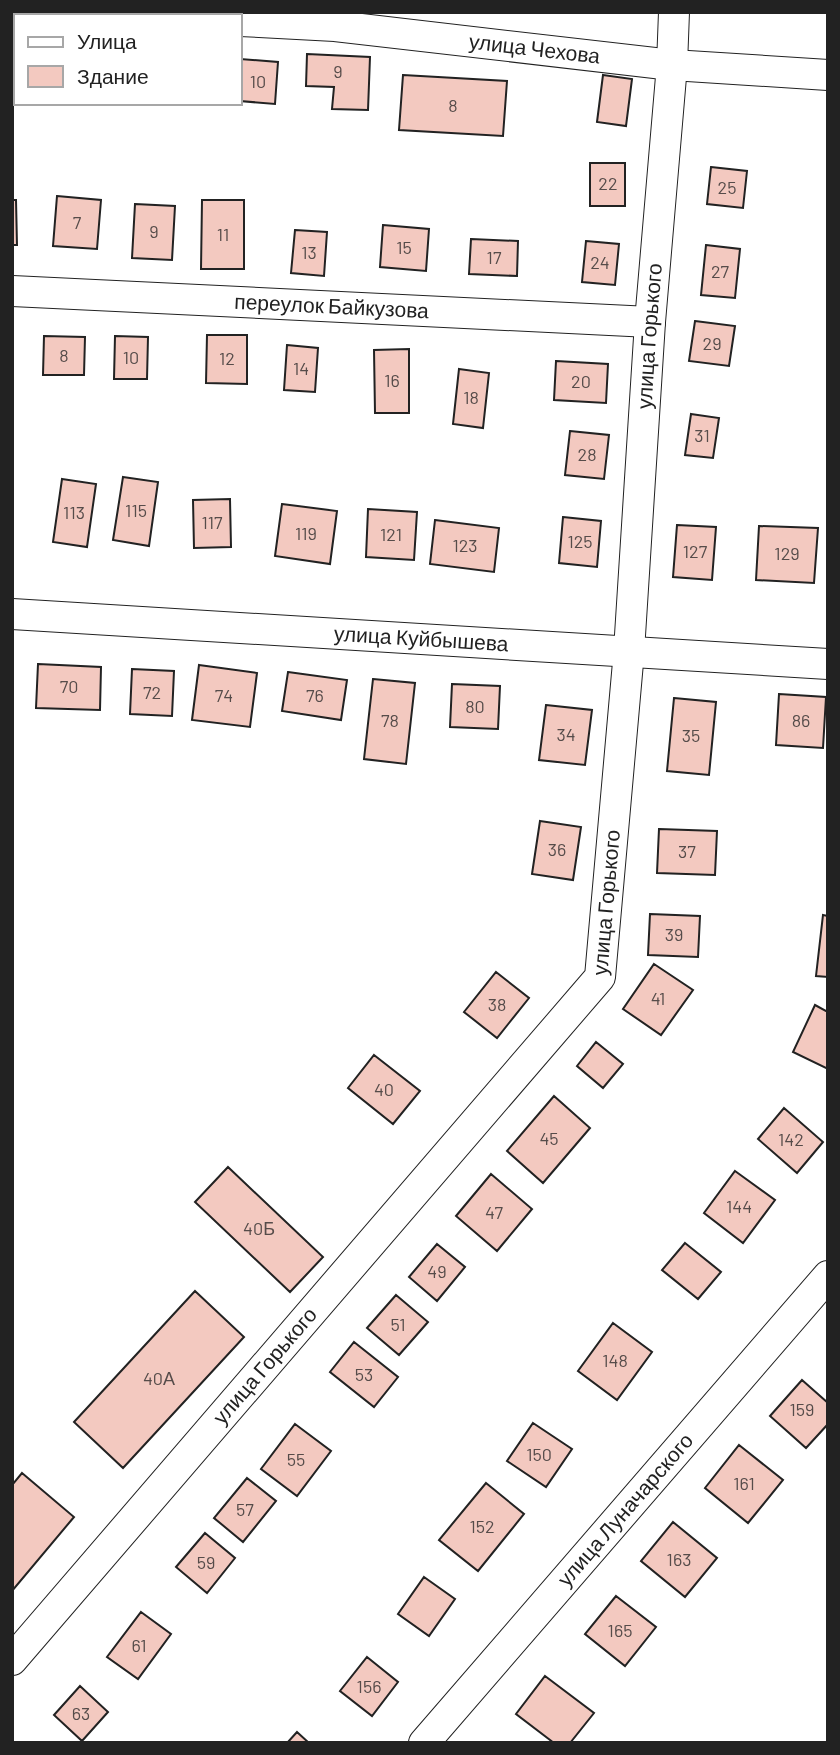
<svg xmlns="http://www.w3.org/2000/svg" width="840" height="1755" font-family="Barlow,sans-serif">
<style>
.building{fill:#f3c9c0;stroke:#222;stroke-width:2}
.lines{fill:none;stroke-linecap:round;stroke-linejoin:round}
.minor-casing{stroke:#222;stroke-width:32}
.minor{stroke:#fff;stroke-width:30}
.labels{text-anchor:middle;stroke-width:5;stroke-linejoin:round;paint-order:stroke}
.number-label{font-size:18px;fill:#564c4a}
.street-label{font-size:21px;fill:#222;stroke:#fff}
</style>
<rect width="100%" height="100%" fill="#fff"/>
<!-- building -->
<path class="building" d="M12,50H16V102H12Z
M307,54L370,57L368,110L332,109L334,87L306,86Z
M240,59L278,62L275,104L240,101Z
M403,75L507,81L503,136L399,130Z
M603,75L632,79L626,126L597,122Z
M590,163H625V206H590Z
M711,167L747,171L743,208L707,204Z
M57,196L101,200L97,249L53,246Z
M12,200H16L17,245H12Z
M202,200H244V269H201Z
M135,204L175,206L172,260L132,258Z
M383,225L429,229L426,271L380,267Z
M295,230L327,232L324,276L291,273Z
M471,239L518,241L517,276L469,274Z
M586,241L619,244L615,285L582,282Z
M706,245L740,249L735,298L701,295Z
M695,321L735,326L729,366L689,361Z
M207,335H247V384L206,383Z
M44,336L85,337L84,375H43Z
M115,336L148,337L147,379H114Z
M287,345L318,348L315,392L284,390Z
M409,349V413H375L374,350Z
M556,361L608,364L606,403L554,400Z
M459,369L489,373L483,428L453,424Z
M691,414L719,418L713,458L685,455Z
M570,431L609,435L604,479L565,475Z
M123,477L158,482L149,546L113,540Z
M62,479L96,484L87,547L53,542Z
M230,499L231,547L194,548L193,500Z
M282,504L337,511L330,564L275,556Z
M368,509L417,512L414,560L366,557Z
M563,517L601,521L597,567L559,563Z
M435,520L499,528L494,572L430,564Z
M677,525L716,527L712,580L673,577Z
M759,526L818,528L814,583L756,580Z
M38,664L101,667L100,710L36,708Z
M199,665L257,673L250,727L192,720Z
M132,669L174,671L172,716L130,714Z
M288,672L347,680L341,720L282,711Z
M373,679L415,683L406,764L364,759Z
M452,684L500,686L498,729L450,727Z
M779,694L826,697L823,748L776,745Z
M674,698L716,702L709,775L667,771Z
M546,705L592,710L585,765L539,760Z
M540,821L581,827L573,880L532,874Z
M659,829L717,831L715,875L657,873Z
M650,914L700,916L698,957L648,955Z
M823,915L828,916V977L816,976Z
M654,964L693,990L661,1035L623,1009Z
M496,972L529,998L497,1038L464,1012Z
M815,1005L828,1012V1069L793,1052Z
M596,1042L623,1064L603,1088L577,1066Z
M374,1055L420,1091L393,1124L348,1088Z
M554,1096L590,1128L543,1183L507,1151Z
M784,1108L823,1142L797,1173L758,1139Z
M228,1167L323,1257L290,1292L195,1202Z
M735,1171L775,1200L743,1243L704,1213Z
M491,1174L532,1209L497,1251L456,1216Z
M685,1243L721,1272L698,1299L662,1270Z
M437,1244L465,1267L437,1301L409,1277Z
M195,1291L244,1337L123,1468L74,1422Z
M396,1295L428,1322L399,1355L367,1328Z
M613,1323L652,1352L617,1400L578,1371Z
M354,1342L398,1377L374,1407L330,1372Z
M802,1380L828,1403V1424L806,1448L770,1416Z
M533,1423L572,1449L546,1487L507,1461Z
M295,1424L331,1451L297,1496L261,1469Z
M739,1445L783,1480L748,1523L705,1488Z
M22,1473L74,1517L12,1591V1485Z
M247,1478L276,1501L243,1542L214,1518Z
M486,1483L524,1514L478,1571L439,1540Z
M673,1522L717,1558L685,1597L641,1561Z
M205,1533L235,1558L207,1593L176,1567Z
M424,1577L455,1599L429,1636L398,1614Z
M616,1596L656,1627L625,1666L585,1634Z
M141,1612L171,1634L138,1679L107,1657Z
M367,1657L398,1682L372,1716L340,1691Z
M545,1676L594,1713L570,1743H554L516,1714Z
M80,1686L108,1712L82,1741L54,1715Z
M297,1732L309,1743H287Z"/>
<g class="lines">
<defs>
<g id="minor">
<path d="M27,12L108,16"/>
<path id="s1" d="M240,21L335,26L672,65L828,75"/>
<path id="s2" d="M12,291L650,322"/>
<path id="s3" d="M12,614L828,664"/>
<path id="s4" d="M12,1660L600,977L629,651L650,322L672,65L674,12"/>
<path id="s5" d="M424,1743L828,1276"/>
</g>
</defs>
<!-- minor casing -->
<use href="#minor" class="minor-casing"/>
<!-- minor -->
<use href="#minor" class="minor"/>
</g>
<g class="labels">
<!-- number labels -->
<g class="number-label">
<text x="338" y="78">9</text>
<text x="258" y="88">10</text>
<text x="453" y="112">8</text>
<text x="608" y="190">22</text>
<text x="727" y="194">25</text>
<text x="77" y="229">7</text>
<text x="154" y="238">9</text>
<text x="223" y="241">11</text>
<text x="404" y="254">15</text>
<text x="309" y="259">13</text>
<text x="494" y="264">17</text>
<text x="600" y="269">24</text>
<text x="720" y="278">27</text>
<text x="712" y="350">29</text>
<text x="64" y="362">8</text>
<text x="131" y="364">10</text>
<text x="227" y="365">12</text>
<text x="301" y="375">14</text>
<text x="392" y="387">16</text>
<text x="581" y="388">20</text>
<text x="471" y="404">18</text>
<text x="702" y="442">31</text>
<text x="587" y="461">28</text>
<text x="136" y="517">115</text>
<text x="74" y="519">113</text>
<text x="212" y="529">117</text>
<text x="306" y="540">119</text>
<text x="391" y="541">121</text>
<text x="580" y="548">125</text>
<text x="465" y="552">123</text>
<text x="695" y="558">127</text>
<text x="787" y="560">129</text>
<text x="69" y="693">70</text>
<text x="152" y="699">72</text>
<text x="224" y="702">74</text>
<text x="315" y="702">76</text>
<text x="475" y="713">80</text>
<text x="390" y="727">78</text>
<text x="801" y="727">86</text>
<text x="566" y="741">34</text>
<text x="691" y="742">35</text>
<text x="557" y="856">36</text>
<text x="687" y="858">37</text>
<text x="674" y="941">39</text>
<text x="658" y="1005">41</text>
<text x="497" y="1011">38</text>
<text x="384" y="1096">40</text>
<text x="549" y="1145">45</text>
<text x="791" y="1146">142</text>
<text x="739" y="1213">144</text>
<text x="494" y="1219">47</text>
<text x="259" y="1235">40Б</text>
<text x="437" y="1278">49</text>
<text x="398" y="1331">51</text>
<text x="615" y="1367">148</text>
<text x="364" y="1381">53</text>
<text x="159" y="1385">40А</text>
<text x="802" y="1416">159</text>
<text x="539" y="1461">150</text>
<text x="296" y="1466">55</text>
<text x="744" y="1490">161</text>
<text x="245" y="1516">57</text>
<text x="482" y="1533">152</text>
<text x="679" y="1566">163</text>
<text x="206" y="1569">59</text>
<text x="620" y="1637">165</text>
<text x="139" y="1652">61</text>
<text x="369" y="1693">156</text>
<text x="81" y="1720">63</text>
</g>
<!-- street labels -->
<g class="street-label">
<text dy="7" stroke="none"><textPath href="#s1" startOffset="296">улица Чехова</textPath></text>
<text dy="7" stroke="none"><textPath href="#s2" startOffset="320">переулок Байкузова</textPath></text>
<text dy="7" stroke="none"><textPath href="#s4" startOffset="1544">улица Горького</textPath></text>
<text dy="7" stroke="none"><textPath href="#s3" startOffset="410">улица Куйбышева</textPath></text>
<text dy="7" stroke="none"><textPath href="#s4" startOffset="976">улица Горького</textPath></text>
<text dy="7" stroke="none"><textPath href="#s4" startOffset="388">улица Горького</textPath></text>
<text dy="7" stroke="none"><textPath href="#s5" startOffset="308">улица Луначарского</textPath></text>
</g>
</g>
<!-- border -->
<rect width="840" height="1755" fill="none" stroke="#222222" stroke-width="28"/>
<!-- legend -->
<rect x="14" y="14" width="228" height="91" fill="#ffffff" stroke="#a7a7a7" stroke-width="2"/>
<rect x="28" y="37" width="35" height="10" fill="#ffffff" stroke="#a7a7a7" stroke-width="2"/>
<text x="77" y="49" font-size="21" fill="#222222">Улица</text>
<rect x="28" y="66" width="35" height="21" fill="#f3c9c0" stroke="#a7a7a7" stroke-width="2"/>
<text x="77" y="84" font-size="21" fill="#222222">Здание</text>
</svg>
